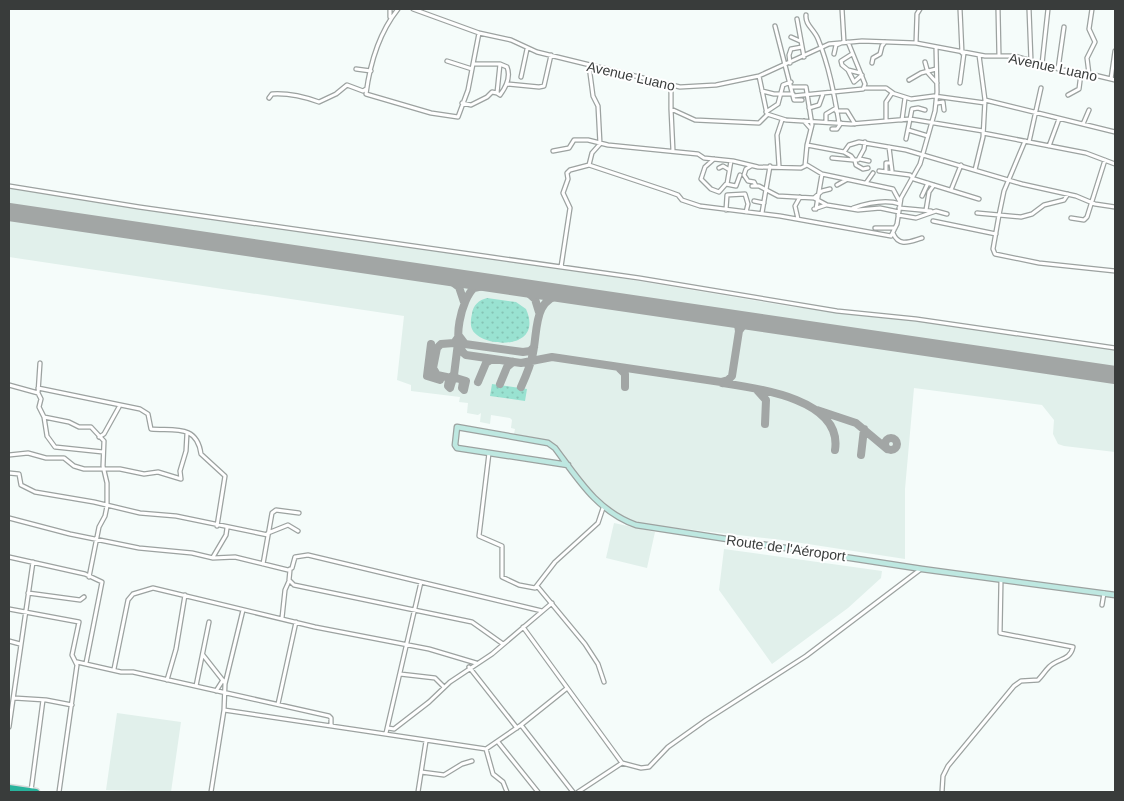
<svg xmlns="http://www.w3.org/2000/svg" width="1124" height="801" font-family="Helvetica,sans-serif">
<style>
.built{fill:#e1f0eb}
.green{fill:url(#green-dots)}
.lines{fill:none;stroke-linecap:round;stroke-linejoin:round}
.taxiway{stroke:#a2a6a5;stroke-width:8}
.runway{stroke:#a2a6a5;stroke-width:18}
.street-casing{stroke:#9ca2a0;stroke-width:5.5}
.secondary-casing{stroke:#9ca2a0;stroke-width:7}
.highway-casing{stroke:#d7d8d8;stroke-width:9}
.street{stroke:#fff;stroke-width:3}
.secondary{stroke:#bee8e1;stroke-width:4.5}
.highway{stroke:#28b39c;stroke-width:6}
.labels{text-anchor:middle;stroke-width:4;stroke-linejoin:round;paint-order:stroke}
.street-label{font-size:14px;fill:#393c3b;stroke:#fff}
</style>
<defs>
<pattern id="green-dots" width="8" height="8" patternUnits="userSpaceOnUse" patternTransform="scale(1.25)"><rect width="8" height="8" fill="#99e2d1"/><path d="M2 2h.1M6 6h.1" fill="none" stroke="#85c3b4" stroke-width="1.8" stroke-linecap="round"/></pattern>
</defs>
<rect width="100%" height="100%" fill="#f5fcfa"/>
<!-- built -->
<path class="built" d="M9,187L163,212L561,268L794,307L890,317L1115,349V452L1064,446L1058,444L1053,434L1054,420L1042,405L914,388L905,489V559L782,540L642,524L618,516L593,495L552,443L543,439L514,434L515,429L511,428L512,420L510,418L491,415L490,424L480,422L481,413L478,415L467,413L468,403L459,402L460,397L411,391V385L397,380L404,316L9,257Z
M614,523L655,532L647,568L606,558Z
M724,549L882,571L881,578L848,608L772,664L719,590Z
M117,713L181,722L171,792L106,790Z"/>
<!-- green -->
<path class="green" d="M487,298L516,302L526,309C545,352 480,348 472,329C470,325 471,318 472,314C473,305 479,300 487,298Z
M492,384L527,389L525,401L490,396Z"/>
<g class="lines">
<!-- taxiway -->
<path class="taxiway" d="M446,277L459,287L464,302
M492,284L474,288C462,298 450,345 466,355L521,363L552,357L721,382L728,380L732,376L739,331L744,324L751,322
M523,288L535,299L539,312
M731,319L738,325L739,331
M459,336L465,344L523,352L530,351L534,347
M458,343L454,375L456,378L466,381L464,390L462,388L463,382
M431,344L427,376L440,380
M619,368L625,374V387
M454,374L451,378L437,375L433,368L437,348L441,344L454,343L459,336
M449,380L448,386L450,388L454,375
M478,382L486,363L492,359
M722,383C757,388 843,399 835,450
M500,384L507,367L513,362
M521,387C526,376 531,364 533,353C538,329 533,297 565,294
M757,390L766,400L765,424
M817,410L856,423L887,449
M885 444a6 6 0 1 1 12 0a6 6 0 1 1-12 0Z
M861,455L864,429"/>
<!-- runway -->
<path class="runway" d="M9,212L1115,375"/>
<defs>
<path id="street" d="M398,9C379,33 370,63 366,94L431,113L458,117L468,90L473,64
M413,9L479,33L511,40L537,52L680,87L716,85L759,76L829,44L862,41L916,43L985,56H1015L1063,70L1086,73L1115,80
M960,9L962,53
M998,9L999,56
M1029,9L1031,61
M806,15C805,25 814,29 818,39C829,66 834,93 839,123
M390,17V9
M797,19L804,57
M775,26L794,100H802
M791,37L800,41
M916,43L917,14L920,9
M834,54L836,45L844,42L842,9
M852,54L841,61L842,65L848,70L854,82L862,75
M447,61L472,69
M925,62L928,73L937,83
M790,63L789,55L791,49L802,47
M872,63L873,58L880,54L882,46L885,42
M1042,64L1048,9
M356,69L371,71
M1058,69L1064,27
M848,70L860,73
M1089,74L1087,58L1095,42L1089,29L1092,9
M759,76L767,114L786,120L851,124L910,119L983,131
M521,77L527,49
M1111,79L1115,51
M909,80L921,73L936,69
M960,83L964,53
M507,84L539,87L544,86L551,55
M671,86V109L695,120L759,123L767,115
M792,87H806L812,125L807,145L805,166
M865,88H886L893,93
M762,91L774,94H793
M497,93L500,95C506,87 511,77 507,67L500,64
M1068,95L1079,89L1081,73
M793,96L863,89L865,84L848,42
M269,98L272,94C287,93 305,97 319,102L336,94L347,85L363,91L366,89
M985,100L1115,132
M462,103L471,105L487,97L492,92L497,93L500,64H473L479,33
M937,103L943,102L944,110
M809,108L819,105L823,94
M671,109L673,151
M836,111H847L855,124
M766,112L778,104L783,85L791,82
M886,120V102L892,93L911,99L934,96L985,103
M902,120L905,98
M804,121L811,129
M826,122V114L836,108
M1083,124L1089,110
M832,129H837L841,123
M908,130L928,136
M983,133L1086,153L1115,164
M906,139L912,109L918,108L925,110
M1025,141L1004,191L999,215L1021,217L1032,214L1044,205L1064,200L1068,194
M1029,142L1041,88
M807,145L844,152L849,145L859,142L906,150L1022,184L1076,196L1095,204L1115,207
M1049,146L1059,119
M889,147L892,171
M553,151L569,148L574,140H588L608,145L698,154L704,158L733,161L758,167L801,168L807,165L822,174L893,189L900,202
M844,152L851,156L854,160H858L864,149L865,142
M832,158L853,160
M714,159L705,167L701,179L711,189L719,192L726,184L736,186L740,175
M860,159L869,161
M855,161L856,165L863,169L868,168
M589,165L667,191L678,195L682,200L700,206L780,216L891,236L897,224L901,198L920,164L935,111L937,92L936,48
M751,166L746,169L744,175L748,181L754,182L756,186
M779,166L777,135L782,120
M719,168L723,166L728,169
M975,170L983,137L985,100L979,55
M879,171L910,175L914,179L979,199
M886,171V163H891
M866,183L873,173
M727,184L731,161
M837,185L846,180
M9,186L139,207L639,278L837,311L916,319L1115,348
M752,186H759L778,196L814,198L827,205L858,210L880,208L899,212
M951,190L961,165
M922,196L928,183
M814,198L822,191L830,189
M754,201L764,203
M853,208C868,203 886,199 900,204
M899,208L931,211
M814,209L826,205
M816,209L822,174
M726,210L727,195L745,194L748,204L746,212
M926,210L929,192L934,185
M762,213L770,166
M977,213L999,215L993,249L995,254L1039,263L1115,271
M898,215L916,218L936,211L947,214
M1071,218L1084,220L1087,217L1105,160
M798,219L795,206L800,197
M933,221L996,234
M875,228H895
M893,233C899,248 911,241 922,238
M561,267L570,208L563,193L568,179L567,173L570,170L589,165L592,153L600,144L598,106L593,96L589,66
M9,385L38,393L41,399L39,407L44,417L47,436L55,447L103,452
M38,388L140,409L148,414L151,429C174,431 197,424 201,454L225,476L217,526
M38,393L40,363
M44,417L69,422L79,427H91L104,441L103,466L107,483V506L105,516L99,527L89,577
M99,437L104,434L119,407
M489,453L479,536L502,546V577L519,585L535,588L555,562L598,523L603,508
M9,455L28,453L46,458H64L74,466L84,469H120L144,474L158,472L181,479
M9,473L19,474L21,485L35,492L94,502L140,513L176,516L268,535
M181,479L180,471L186,451L187,433
M9,518L70,534L139,548L192,553L213,558L235,557L288,570L292,568L295,557L308,555L542,611
M268,533L288,525L298,531
M9,557L85,574L102,582L86,663
M213,557L226,535L227,528
M263,564L272,513L276,510L299,513
M290,570L289,580L294,585L472,622L503,644
M537,586L585,644L598,664L604,682
M28,593L80,600L84,597
M1102,605L1104,593
M9,609L79,622L72,655L77,665L59,792
M282,618L285,590L289,581
M523,627L622,763
M9,641L20,644
M203,655L225,683
M77,662L121,672H133L329,716L331,718V725
M469,667L517,728
M114,669L128,600L133,594L153,588L315,627L429,649L476,663
M400,674L435,678L443,686
M167,680L176,649L185,595
M196,686L209,622
M216,691L223,680
M14,698L46,700L72,705
M278,704L296,622
M224,710L225,684L243,610
M521,725L573,792
M9,727L33,562
M388,728L394,729L429,702L450,682L492,654L552,603
M386,733L421,582
M498,742L538,792
M486,749L493,774L503,782L507,792
M421,772L444,775L462,764L472,761
M31,791L43,700
M211,792L224,710L486,749L521,725L566,689
M418,792L426,741
M578,792L622,763L641,768L649,767L668,747L706,720L806,656L921,569
M942,792L943,776L948,766L1014,686L1021,681L1038,680C1042,676 1045,671 1049,667C1058,658 1070,661 1073,647L1000,633L1001,580"/>
<path id="secondary" d="M568,465L457,448L455,445L457,427L548,443L555,448C578,479 597,511 636,525L922,569L1115,595"/>
<path id="highway" d="M9,788L36,792"/>
</defs>
<!-- street casing -->
<use href="#street" class="street-casing"/>
<!-- secondary casing -->
<use href="#secondary" class="secondary-casing"/>
<!-- highway casing -->
<use href="#highway" class="highway-casing"/>
<!-- street -->
<use href="#street" class="street"/>
<!-- secondary -->
<use href="#secondary" class="secondary"/>
<!-- highway -->
<use href="#highway" class="highway"/>
</g>
<g class="labels">
<!-- street labels -->
<g class="street-label">
<text transform="translate(1053 67) rotate(12)" y="5">Avenue Luano</text>
<text transform="translate(631 76) rotate(13)" y="5">Avenue Luano</text>
<text transform="translate(786 548) rotate(8)" y="5">Route de l'Aéroport</text>
</g>
</g>
<!-- border -->
<rect width="1124" height="801" fill="none" stroke="#393c3b" stroke-width="20"/>
</svg>
